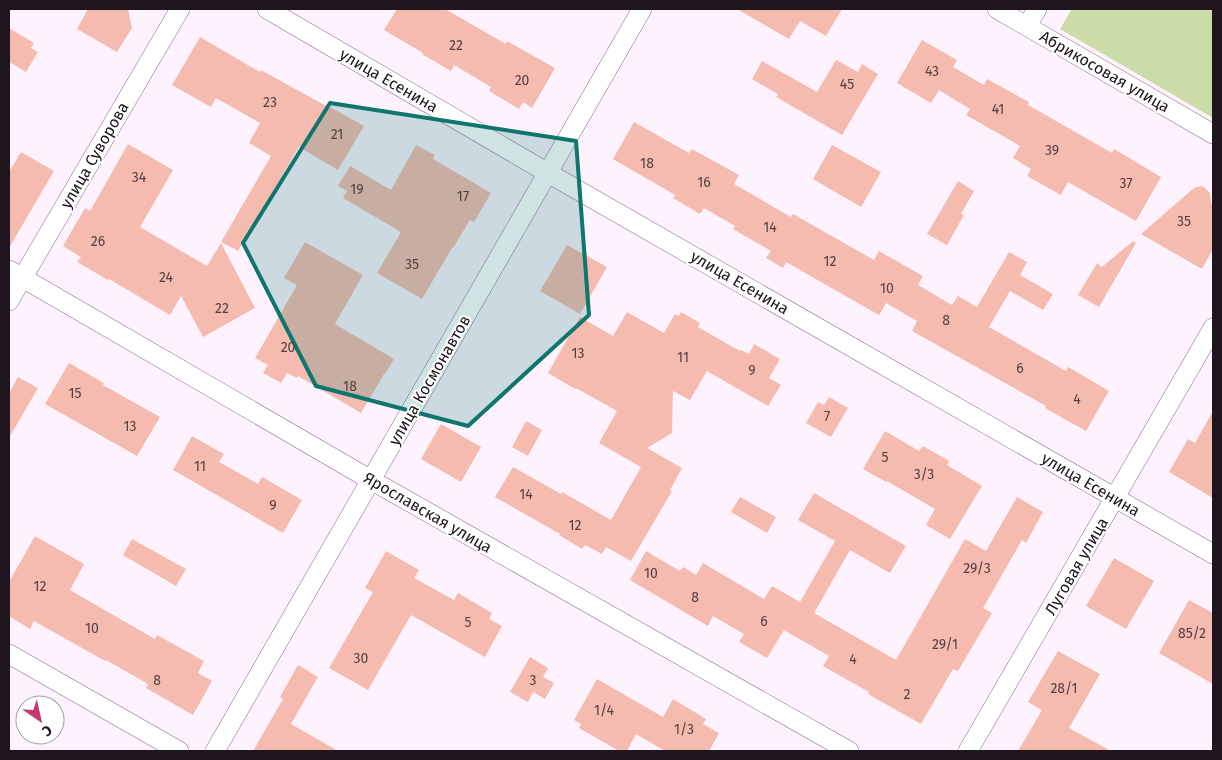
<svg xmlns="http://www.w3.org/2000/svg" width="1222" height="760" font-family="'Fira Sans',sans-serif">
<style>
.green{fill:#cbdca8}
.building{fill:#f6bbaf}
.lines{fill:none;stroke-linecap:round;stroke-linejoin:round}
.minor-casing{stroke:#88718b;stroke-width:20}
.minor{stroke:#fff;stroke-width:19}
.marked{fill:#0f766e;fill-opacity:0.2;stroke:#0f766e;stroke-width:4;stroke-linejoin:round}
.labels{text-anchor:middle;stroke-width:4;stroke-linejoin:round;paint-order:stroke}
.number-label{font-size:14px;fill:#543e43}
.street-label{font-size:16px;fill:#1e151f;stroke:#fff}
</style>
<rect width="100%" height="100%" fill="#fdf2fe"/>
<!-- green -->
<path class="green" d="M1072,9H1213V118L1060,29Z"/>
<!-- building -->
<path class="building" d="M88,9H128L132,28L117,52L77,29Z
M397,9H445L506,44L507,41L555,68L532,108L523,102L519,109L489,91L491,87L454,65L451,71L422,54L423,53L384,30Z
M737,9H842L826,36L800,21L789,39Z
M9,28L34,43L31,48L38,52L26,72L9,62Z
M200,37L260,72L261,70L330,108V107L364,126L338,170L299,147L238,251L221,242L271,156L249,143L260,123L216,98L211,107L172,85Z
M922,40L957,60L953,67L984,85L987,79L1029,102L1028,105L1112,153L1114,149L1161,177L1136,221L1068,182L1061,195L1027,176L1031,169L1013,158L1020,146L966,115L970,109L939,90L931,103L897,83Z
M836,60L858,72L862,64L878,74L842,135L776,97L778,94L752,79L762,61L817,92Z
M634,122L689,153L692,149L739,175L734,184L791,217L793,214L874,260L879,251L923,276L918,285L952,305L958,296L977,307L1009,252L1027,262L1020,275L1053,294L1043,310L1010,291L989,327L1066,371L1068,367L1109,391L1086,431L1045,408L1046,406L912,331L917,321L886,303L879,315L786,262L783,268L766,258L771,251L733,229L735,226L704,208L700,214L673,198L675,195L613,159Z
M128,144L173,170L140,227L207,266L221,243L255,308L203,337L181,296L170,315L109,279L108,280L77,262L81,257L63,246L85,208L90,211Z
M416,145L435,155L433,159L491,193L474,222L470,220L453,248H452L422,299L377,273L401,232L343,198L347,191L338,186L350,166L391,190Z
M832,145L881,172L861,207L813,179Z
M21,152L54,171L9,248V172Z
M958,181L974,191L961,214L964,215L947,245L927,234Z
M1201,186L1204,187L1210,193L1211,203L1213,204V249L1202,269L1141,234L1194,188Z
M1133,241L1136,243L1099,307L1078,295L1097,263L1102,267Z
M305,242L363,275L335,324L394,359L385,374H384L361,413L298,376L297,378L287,373L281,383L263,373L268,365L255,358L297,285L284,278Z
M567,245L607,267L580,314L540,291Z
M627,312L664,333L675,314L679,316L681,312L700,323L698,327L740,351L741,350L749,354L754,344L780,359L769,378L781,385L768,406L707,371L690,400L673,391L672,433L647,448L682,468L670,490L672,491L631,561L606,547L602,554L585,545L582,549L559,535L560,534L495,497L513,467L561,494L562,492L611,520L641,467L599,443L617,411L576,388L575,389L548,373L580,317L613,336Z
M69,363L104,383L103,385L160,417L137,456L45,404Z
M18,377L38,388L9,438V393Z
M829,397L848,408L831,437L806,423L818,402L824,405Z
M1213,411V498L1169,472L1188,439L1195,443Z
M526,421L542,430L528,456L512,447Z
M441,424L481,447L461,482L421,459Z
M885,431L919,451L923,446L949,461L947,465L982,486L950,539L926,525L935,509L887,481L886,482L863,469Z
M192,436L224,454L219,462L258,484L262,477L302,500L283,533L173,470Z
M814,493L906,546L890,573L850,550L814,613L896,660L965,539L986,551L1017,497L1043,512L1026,543L1022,540L983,608L992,613L958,671L953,669L921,724L868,694L869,692L823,666L829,656L784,630L767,658L739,642L744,634L713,616L708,626L630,580L646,551L680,571L683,567L696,575L703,563L764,599L772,586L800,602L835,541L798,520Z
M740,497L776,517L767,533L731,512Z
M35,536L84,564L70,590L155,639L157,635L204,661L198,673L212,681L193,715L146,688L148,684L106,660L105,661L34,621L30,629L9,616V582Z
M132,539L186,569L176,586L123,555Z
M386,551L419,570L414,578L454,600L458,593L492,613L489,619L502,626L485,657L411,615L368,690L329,668L373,592L365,588Z
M1114,558L1154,581L1126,629L1086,606Z
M1189,600L1213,613V684L1159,653Z
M1058,651L1100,674L1069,728L1111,751H1018L1042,710L1028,702Z
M530,657L548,668L543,677L554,683L545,699L533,692L528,702L510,692Z
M298,665L318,677L291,724L338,751H253L283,699L280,697Z
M597,679L663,717L673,699L706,719L703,724L719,733L709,751H665L636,734L627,751H619L579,728L581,724L574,720Z"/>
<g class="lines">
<defs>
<path id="minor" d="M267,9L548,173L1213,554
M997,9L1213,134
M1027,26L1037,9
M9,270L371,480L849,751
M9,301L180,9
M9,654L179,751
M215,751L642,9
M968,751L1213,328"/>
</defs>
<!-- minor casing -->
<use href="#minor" class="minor-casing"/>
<!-- minor -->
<use href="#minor" class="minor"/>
</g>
<!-- marked area -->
<path class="marked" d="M330,103L576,141L589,315L468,426L316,386L243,243Z"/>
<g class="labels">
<!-- number labels -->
<g class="number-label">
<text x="456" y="50">22</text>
<text x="932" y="76">43</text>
<text x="522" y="85">20</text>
<text x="847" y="89">45</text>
<text x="270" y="107">23</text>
<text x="998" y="114">41</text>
<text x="337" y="139">21</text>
<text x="1052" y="155">39</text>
<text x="647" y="168">18</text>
<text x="139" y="182">34</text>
<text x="704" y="187">16</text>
<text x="1126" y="188">37</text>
<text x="357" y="194">19</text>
<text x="463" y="201">17</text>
<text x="1184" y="226">35</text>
<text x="770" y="232">14</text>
<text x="98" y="246">26</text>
<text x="830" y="266">12</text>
<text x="412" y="269">35</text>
<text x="166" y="282">24</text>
<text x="887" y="293">10</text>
<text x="222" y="313">22</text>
<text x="946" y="325">8</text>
<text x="288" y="352">20</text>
<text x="578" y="358">13</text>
<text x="683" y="362">11</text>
<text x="1020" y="373">6</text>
<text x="752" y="375">9</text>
<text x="350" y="391">18</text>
<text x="75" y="398">15</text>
<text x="1077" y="404">4</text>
<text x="827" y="421">7</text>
<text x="130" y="431">13</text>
<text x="885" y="462">5</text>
<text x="200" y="471">11</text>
<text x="924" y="479">3/3</text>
<text x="526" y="499">14</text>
<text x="273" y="510">9</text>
<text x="575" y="530">12</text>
<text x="977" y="573">29/3</text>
<text x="651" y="578">10</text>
<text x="40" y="591">12</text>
<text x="695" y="602">8</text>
<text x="764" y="626">6</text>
<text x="468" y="627">5</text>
<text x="92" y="633">10</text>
<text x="1192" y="638">85/2</text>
<text x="945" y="649">29/1</text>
<text x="361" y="663">30</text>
<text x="853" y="664">4</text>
<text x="157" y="685">8</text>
<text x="533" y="685">3</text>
<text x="1064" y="693">28/1</text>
<text x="907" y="699">2</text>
<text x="604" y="715">1/4</text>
<text x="684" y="734">1/3</text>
</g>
<!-- street labels -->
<g class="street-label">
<text transform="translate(1105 71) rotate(30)" y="6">Абрикосовая улица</text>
<text transform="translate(389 80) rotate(30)" y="6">улица Есенина</text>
<text transform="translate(94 155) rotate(-60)" y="6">улица Суворова</text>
<text transform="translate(740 282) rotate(30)" y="6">улица Есенина</text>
<text transform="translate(429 380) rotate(-60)" y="6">улица Космонавтов</text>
<text transform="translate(1091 484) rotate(30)" y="6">улица Есенина</text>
<text transform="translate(428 512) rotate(30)" y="6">Ярославская улица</text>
<text transform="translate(1076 566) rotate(-60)" y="6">Луговая улица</text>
</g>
</g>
<!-- border -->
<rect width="1222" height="760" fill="none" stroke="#1e151f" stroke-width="20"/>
<!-- north arrow -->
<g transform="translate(40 720) rotate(146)"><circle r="24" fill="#ffffff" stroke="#a5a1a5"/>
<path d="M0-4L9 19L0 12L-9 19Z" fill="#c43971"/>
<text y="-8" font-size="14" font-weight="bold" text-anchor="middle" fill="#1e151f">С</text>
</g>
</svg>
